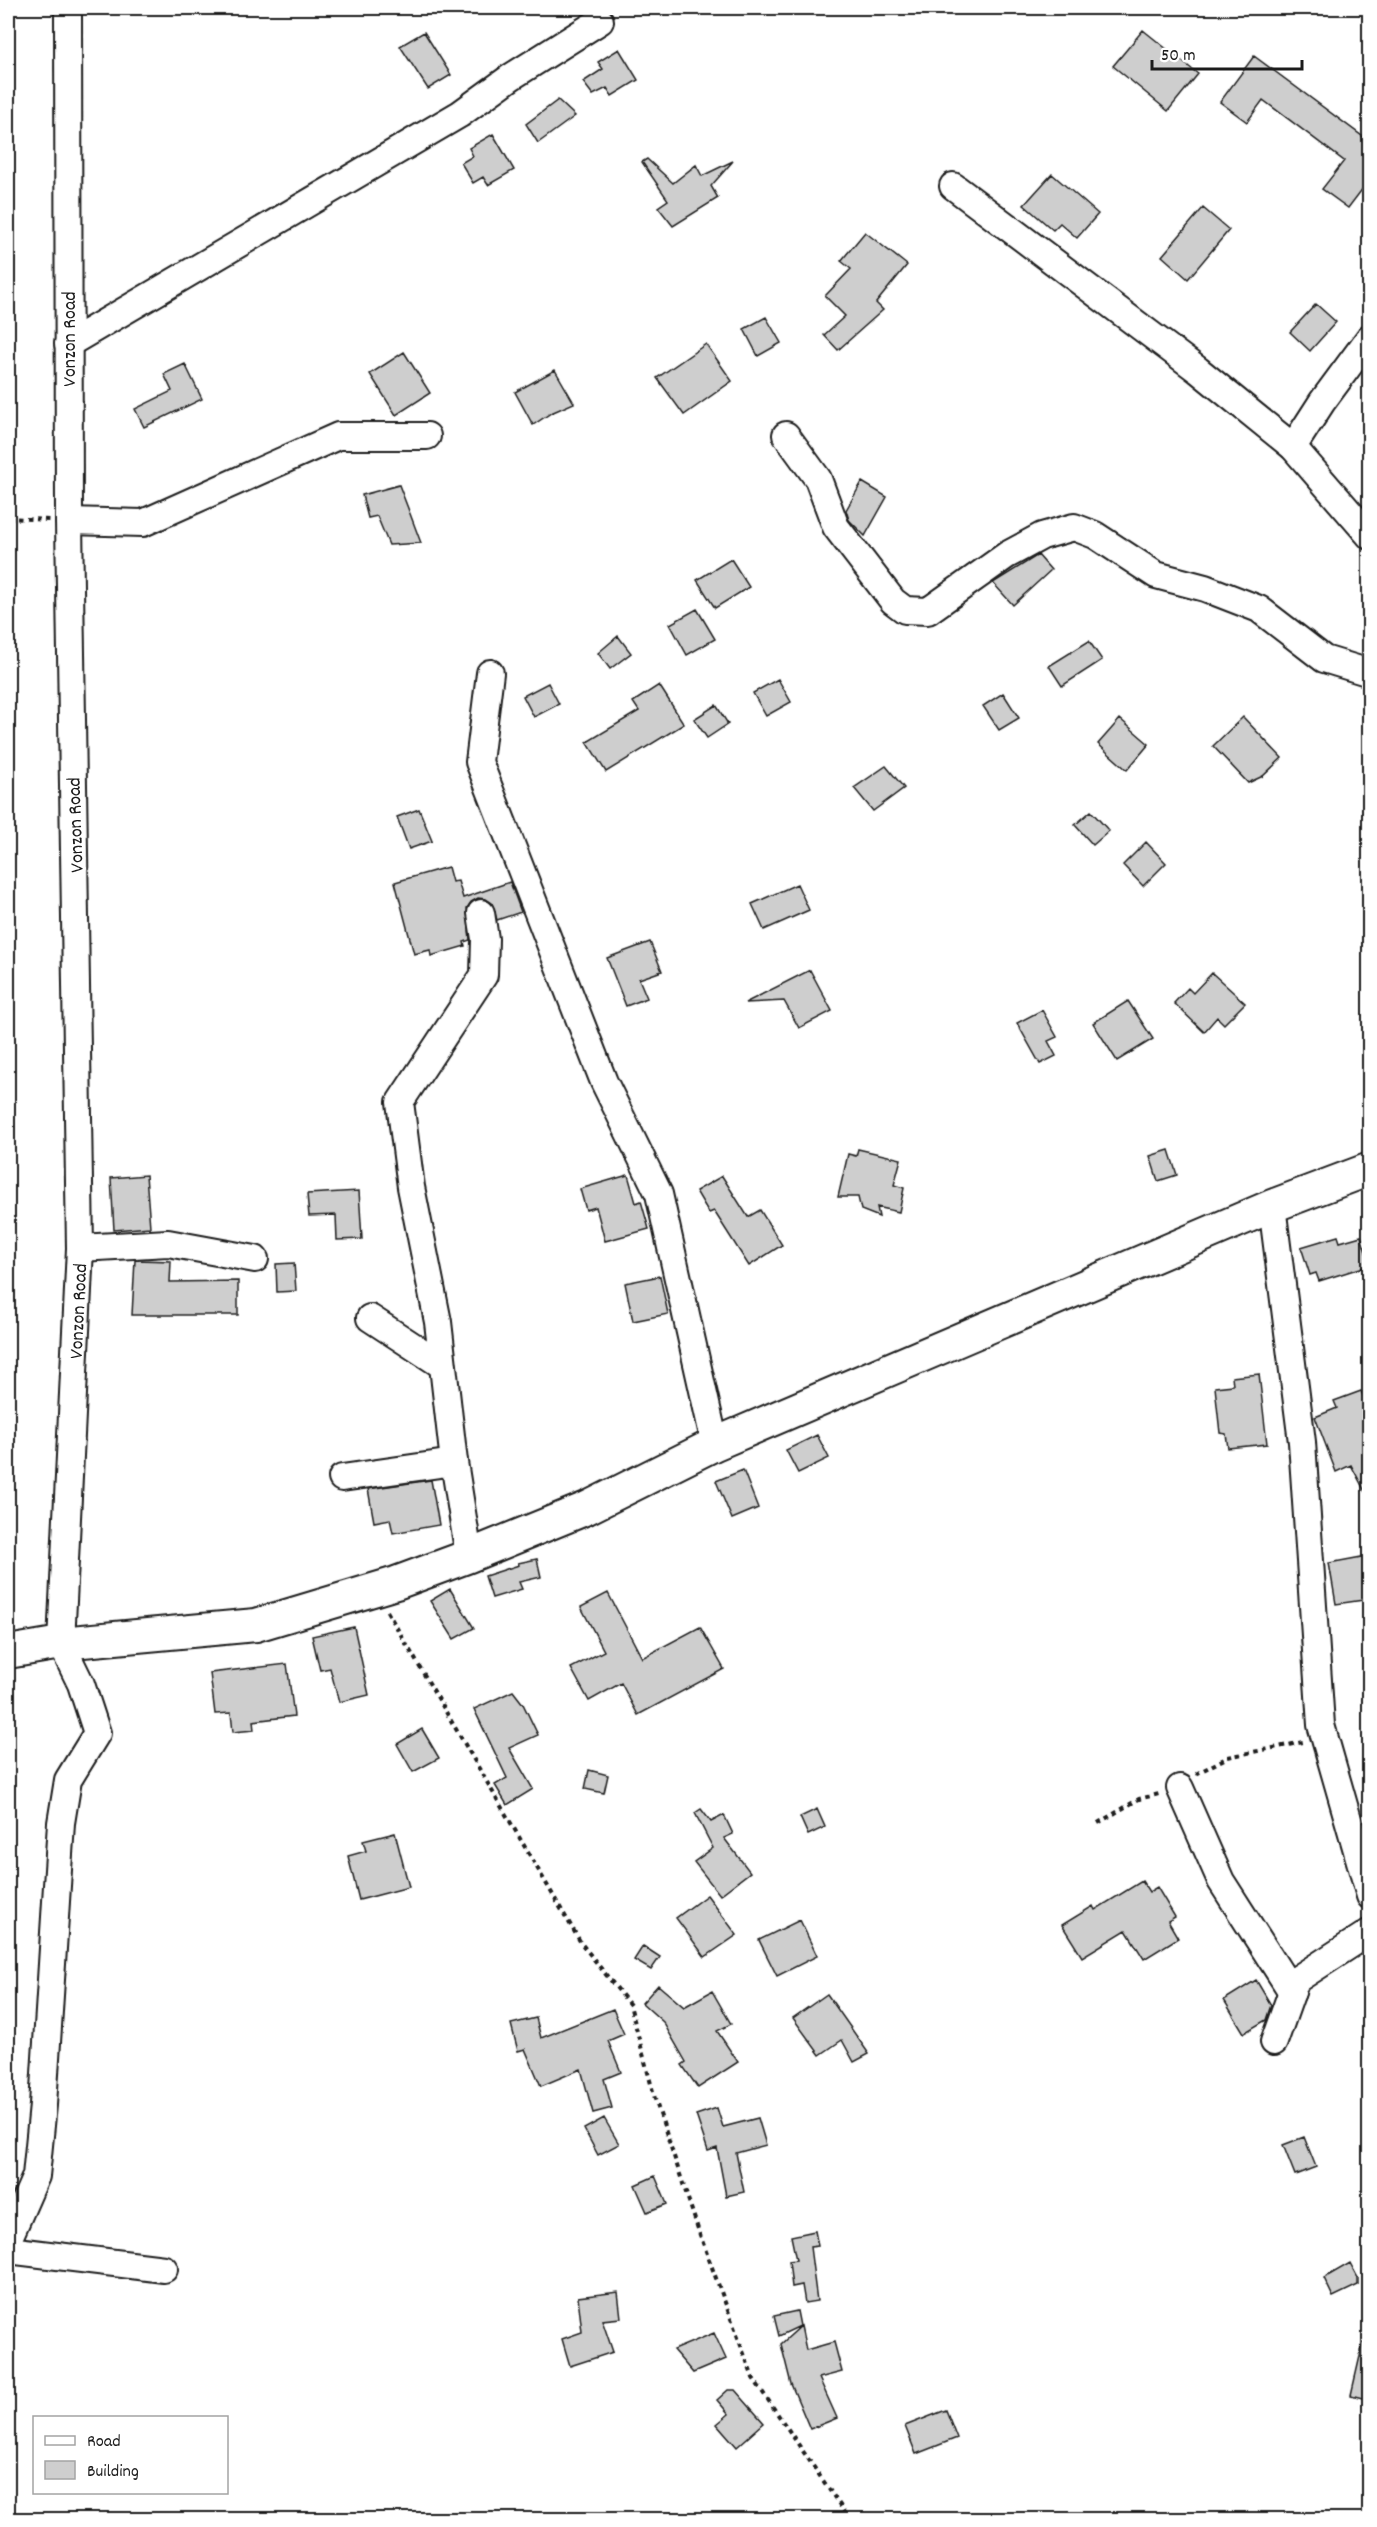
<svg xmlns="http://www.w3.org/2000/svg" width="1377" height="2527" font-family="Dekko,sans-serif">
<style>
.building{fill:#cecece;stroke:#1c1c1c;stroke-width:1.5}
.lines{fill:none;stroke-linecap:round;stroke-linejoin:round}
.minor-casing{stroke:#1c1c1c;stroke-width:30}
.major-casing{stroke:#1c1c1c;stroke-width:36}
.path{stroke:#1c1c1c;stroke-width:4;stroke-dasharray:4.5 4.5;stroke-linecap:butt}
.minor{stroke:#fff;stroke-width:26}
.major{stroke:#fff;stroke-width:32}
.labels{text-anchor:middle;stroke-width:6;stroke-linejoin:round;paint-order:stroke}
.street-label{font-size:20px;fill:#1c1c1c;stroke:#fff}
</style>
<rect width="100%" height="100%" fill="#fff"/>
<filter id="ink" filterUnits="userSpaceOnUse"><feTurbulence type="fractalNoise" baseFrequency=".0167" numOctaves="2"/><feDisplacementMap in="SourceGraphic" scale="12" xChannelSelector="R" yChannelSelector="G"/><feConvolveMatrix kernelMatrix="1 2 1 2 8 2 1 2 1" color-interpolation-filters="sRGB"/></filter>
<g filter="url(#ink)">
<!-- building -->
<path class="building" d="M1143,30L1198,74L1168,111L1113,66Z
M424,32L451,75L428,89L400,46Z
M619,49L638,80L612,96L607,88L593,95L583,82L603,69L598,62Z
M1254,56L1370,142V179L1348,208L1322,189L1344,161L1263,100L1247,122L1220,102Z
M558,100L575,116L538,143L526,124Z
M493,134L514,170L488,185L483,177L473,183L461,163L473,156L469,148Z
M647,159L673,183L696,165L702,176L733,161L711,186L718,198L673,226L658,207L668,200L642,162Z
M1052,174L1098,214L1077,238L1060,223L1053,230L1024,205Z
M1203,208L1229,230L1188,279L1162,256Z
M865,232L907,265L876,303L883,310L838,350L824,335L845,316L825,296L851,269L841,261Z
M1316,304L1336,322L1310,351L1290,332Z
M766,317L781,343L758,356L744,329Z
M706,344L732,381L684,415L657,378Z
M404,352L430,393L396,415L370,374Z
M185,364L202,399L144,427L135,409L172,391L164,374Z
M555,370L574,403L551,413L533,425L515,392Z
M862,482L887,497L865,536L849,520L846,510Z
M399,485L409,511L421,543L389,545L377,516L368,518L362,495Z
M1038,555L1051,570L1013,605L993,583Z
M731,559L749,587L715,608L697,580Z
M697,609L715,639L687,655L670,624Z
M618,636L631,653L610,669L598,653Z
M1089,641L1102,660L1062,686L1049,666Z
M778,679L791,702L766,716L753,693Z
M548,683L559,704L534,717L523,696Z
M659,685L684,724L606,772L587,742L639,711L633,702Z
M1003,693L1019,718L999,730L983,706Z
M716,705L728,724L707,738L694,719Z
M1243,717L1282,758L1263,776L1248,783L1213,746Z
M1120,719L1149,744L1127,770L1098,744Z
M886,766L904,788L873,811L854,788Z
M419,809L432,841L409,849L397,817Z
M1091,811L1109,831L1093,845L1075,825Z
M1146,842L1166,863L1143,886L1123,865Z
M448,867L452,882L458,881L463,898L510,882L521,912L497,920L492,903L486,899L478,898L471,902L467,908L470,940L464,942L465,946L431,956L430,950L414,954L395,882Z
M797,884L809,910L764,930L752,904Z
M650,942L662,971L639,979L647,998L626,1006L607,958Z
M810,970L832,1011L799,1028L784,1001L745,1003Z
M1212,973L1245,1003L1224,1024L1217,1017L1204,1032L1174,1003L1188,988L1193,993Z
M1128,1001L1153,1039L1117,1061L1093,1023Z
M1042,1010L1057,1037L1048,1041L1056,1056L1040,1064L1017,1023Z
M858,1149L901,1159L894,1185L904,1188L899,1212L877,1207L879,1217L861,1210L858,1197H838L848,1154L856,1156Z
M1169,1150L1177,1175L1158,1181L1150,1156Z
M146,1175L150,1227L114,1230L111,1178Z
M628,1175L636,1203L641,1201L649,1229L605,1241L596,1207L586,1210L580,1189Z
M722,1176L748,1217L760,1210L782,1245L749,1266L714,1211L709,1213L696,1191Z
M359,1191L362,1239L337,1240L336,1215L309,1216L307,1194Z
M1338,1236L1340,1242L1361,1236L1370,1265L1319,1281L1316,1273L1310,1275L1301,1247Z
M135,1260L171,1261L170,1282L238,1281V1315H132Z
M294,1263L296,1291L277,1292L276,1264Z
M660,1276L668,1314L633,1321L625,1283Z
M1259,1374L1267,1444L1228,1448L1226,1434L1220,1433L1215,1387L1233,1385L1232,1377Z
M1361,1391L1370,1412V1501L1351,1465L1336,1472L1315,1417L1337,1408L1334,1401Z
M817,1435L829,1458L798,1473L786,1450Z
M743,1470L758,1508L732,1519L716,1481Z
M431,1480L439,1525L393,1533L390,1519L374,1522L368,1489Z
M1367,1556L1370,1599L1336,1604L1329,1563Z
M537,1559L541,1577L519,1582L522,1589L492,1598L485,1576L519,1565L518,1563Z
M450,1589L474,1628L454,1639L430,1601Z
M608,1593L642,1658L700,1627L724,1669L638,1715L621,1683L589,1701L571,1668L604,1651L581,1607Z
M354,1627L369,1695L339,1702L330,1668L320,1670L312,1636Z
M287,1664L294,1716L253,1721L254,1730L233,1732L231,1713L215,1714L210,1673Z
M513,1691L523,1704L538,1735L509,1748L533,1789L507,1805L495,1785L507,1778L474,1709Z
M422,1729L439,1758L413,1772L397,1744Z
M589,1770L608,1775L604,1793L585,1789Z
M701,1809L711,1822L724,1815L733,1834L724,1838L750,1872L720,1895L694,1862L713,1848L695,1813Z
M817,1809L825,1827L808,1835L800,1817Z
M395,1833L409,1887L359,1900L348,1856L366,1851L363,1841Z
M1142,1881L1149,1892L1157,1887L1175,1917L1168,1921L1178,1938L1144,1959L1126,1930L1082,1957L1062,1925L1093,1906L1095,1910Z
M707,1895L737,1935L705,1957L676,1918Z
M800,1920L817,1956L777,1976L759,1940Z
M643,1946L660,1957L651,1970L634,1960Z
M1256,1980L1271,2005L1266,2020L1244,2033L1224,2000Z
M658,1985L684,2007L712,1991L731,2024L717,2031L738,2062L698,2088L682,2065L686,2062L663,2022L642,2003Z
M827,1994L869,2054L854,2062L842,2040L820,2055L793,2018Z
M613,2009L624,2034L608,2041L621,2072L604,2079L612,2108L593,2113L581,2069L541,2086L525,2049L518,2051L511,2024L536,2018L541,2038Z
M717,2108L723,2127L758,2118L766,2145L736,2153L744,2192L726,2196L717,2148L708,2151L696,2115Z
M604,2118L619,2144L598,2155L584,2129Z
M1304,2137L1316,2167L1295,2175L1283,2145Z
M655,2176L667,2204L647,2212L635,2185Z
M815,2231L818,2246L810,2247L817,2301L805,2303L802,2285L792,2287L789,2261L796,2260L791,2236Z
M1350,2263L1358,2278V2285L1333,2297L1324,2278Z
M618,2292L621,2318L602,2320L613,2352L570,2366L562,2339L582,2332L578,2297Z
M797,2311L800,2326L779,2336L774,2316Z
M801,2326L806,2350L834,2342L842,2372L819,2378L837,2418L810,2429L791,2384L781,2344Z
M714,2333L726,2359L693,2373L673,2350Z
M1363,2343H1370V2400L1351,2395Z
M728,2390H735L764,2423L737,2447L717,2424L729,2414L717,2400Z
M946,2410L957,2438L916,2454L905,2426Z"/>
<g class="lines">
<defs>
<g id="minor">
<path d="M953,186L1198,370L1293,447L1370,536"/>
<path d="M68,344L460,114L511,77L600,21"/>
<path d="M786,435L818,479L836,527L893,601L905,610L928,611L1007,555L1042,536L1074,527L1095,535L1156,575L1205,588L1259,609L1324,659L1370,673"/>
<path d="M1293,447L1322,402L1370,337"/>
<path d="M69,521L143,523L338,436H427"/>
<path d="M490,673L479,762L604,1082L659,1194L715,1444"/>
<path d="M1272,1206L1302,1442L1321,1725L1370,1896"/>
<path d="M80,1248L168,1243L255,1259"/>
<path d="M370,1318L442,1365"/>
<path d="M342,1478L454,1462"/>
<path d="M469,1556L454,1462L438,1322L411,1187L400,1102L484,975L485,939L481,913"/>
<path d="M1180,1788L1221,1881L1292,1992"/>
<path d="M1274,2042L1296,1980L1370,1932"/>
<path id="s1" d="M8,2240L36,2176L43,2105L61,1823L68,1780L97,1733L81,1684L61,1643L80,1248L69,521L68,8"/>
<path d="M8,2250L164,2269"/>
</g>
<path id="major" d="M8,1652L61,1643L256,1625L396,1583L469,1556L587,1508L715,1444L1272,1206L1370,1169"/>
</defs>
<!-- minor casing -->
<use href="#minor" class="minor-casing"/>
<!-- major casing -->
<use href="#major" class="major-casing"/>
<!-- path -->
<path class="path" d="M8,518L49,520
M387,1611L581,1943L630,2005L655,2099L700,2235L753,2378L850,2520
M1196,1774L1228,1757L1303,1742
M1098,1823L1139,1799L1159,1794"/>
<!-- minor -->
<use href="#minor" class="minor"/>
<!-- major -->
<use href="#major" class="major"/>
</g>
</g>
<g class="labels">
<!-- street labels -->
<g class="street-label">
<text transform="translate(68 339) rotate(-90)" y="7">Vonzon Road</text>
<text transform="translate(74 825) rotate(-92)" y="7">Vonzon Road</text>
<text dy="7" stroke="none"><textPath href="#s1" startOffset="952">Vonzon Road</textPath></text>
</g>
</g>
<!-- margin -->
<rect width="1377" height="2527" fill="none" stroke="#fff" stroke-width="30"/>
<rect x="15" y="15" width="1347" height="2497" fill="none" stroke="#1c1c1c" stroke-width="2" filter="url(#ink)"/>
<!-- legend -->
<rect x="33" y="2416" width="195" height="78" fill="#ffffff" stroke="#a4a4a4" stroke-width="1.5"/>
<rect x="45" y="2436" width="30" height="9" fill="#ffffff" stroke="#a4a4a4" stroke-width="1.5"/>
<text x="87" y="2446" font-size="18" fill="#1c1c1c">Road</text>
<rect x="45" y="2461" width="30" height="18" fill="#cecece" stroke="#a4a4a4" stroke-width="1.5"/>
<text x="87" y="2476" font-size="18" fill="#1c1c1c">Building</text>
<!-- scale -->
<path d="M1152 60v9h150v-9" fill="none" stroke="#1c1c1c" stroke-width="3"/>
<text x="1161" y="60" font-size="18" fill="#1c1c1c" stroke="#ffffff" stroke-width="4.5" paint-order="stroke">50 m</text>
</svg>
